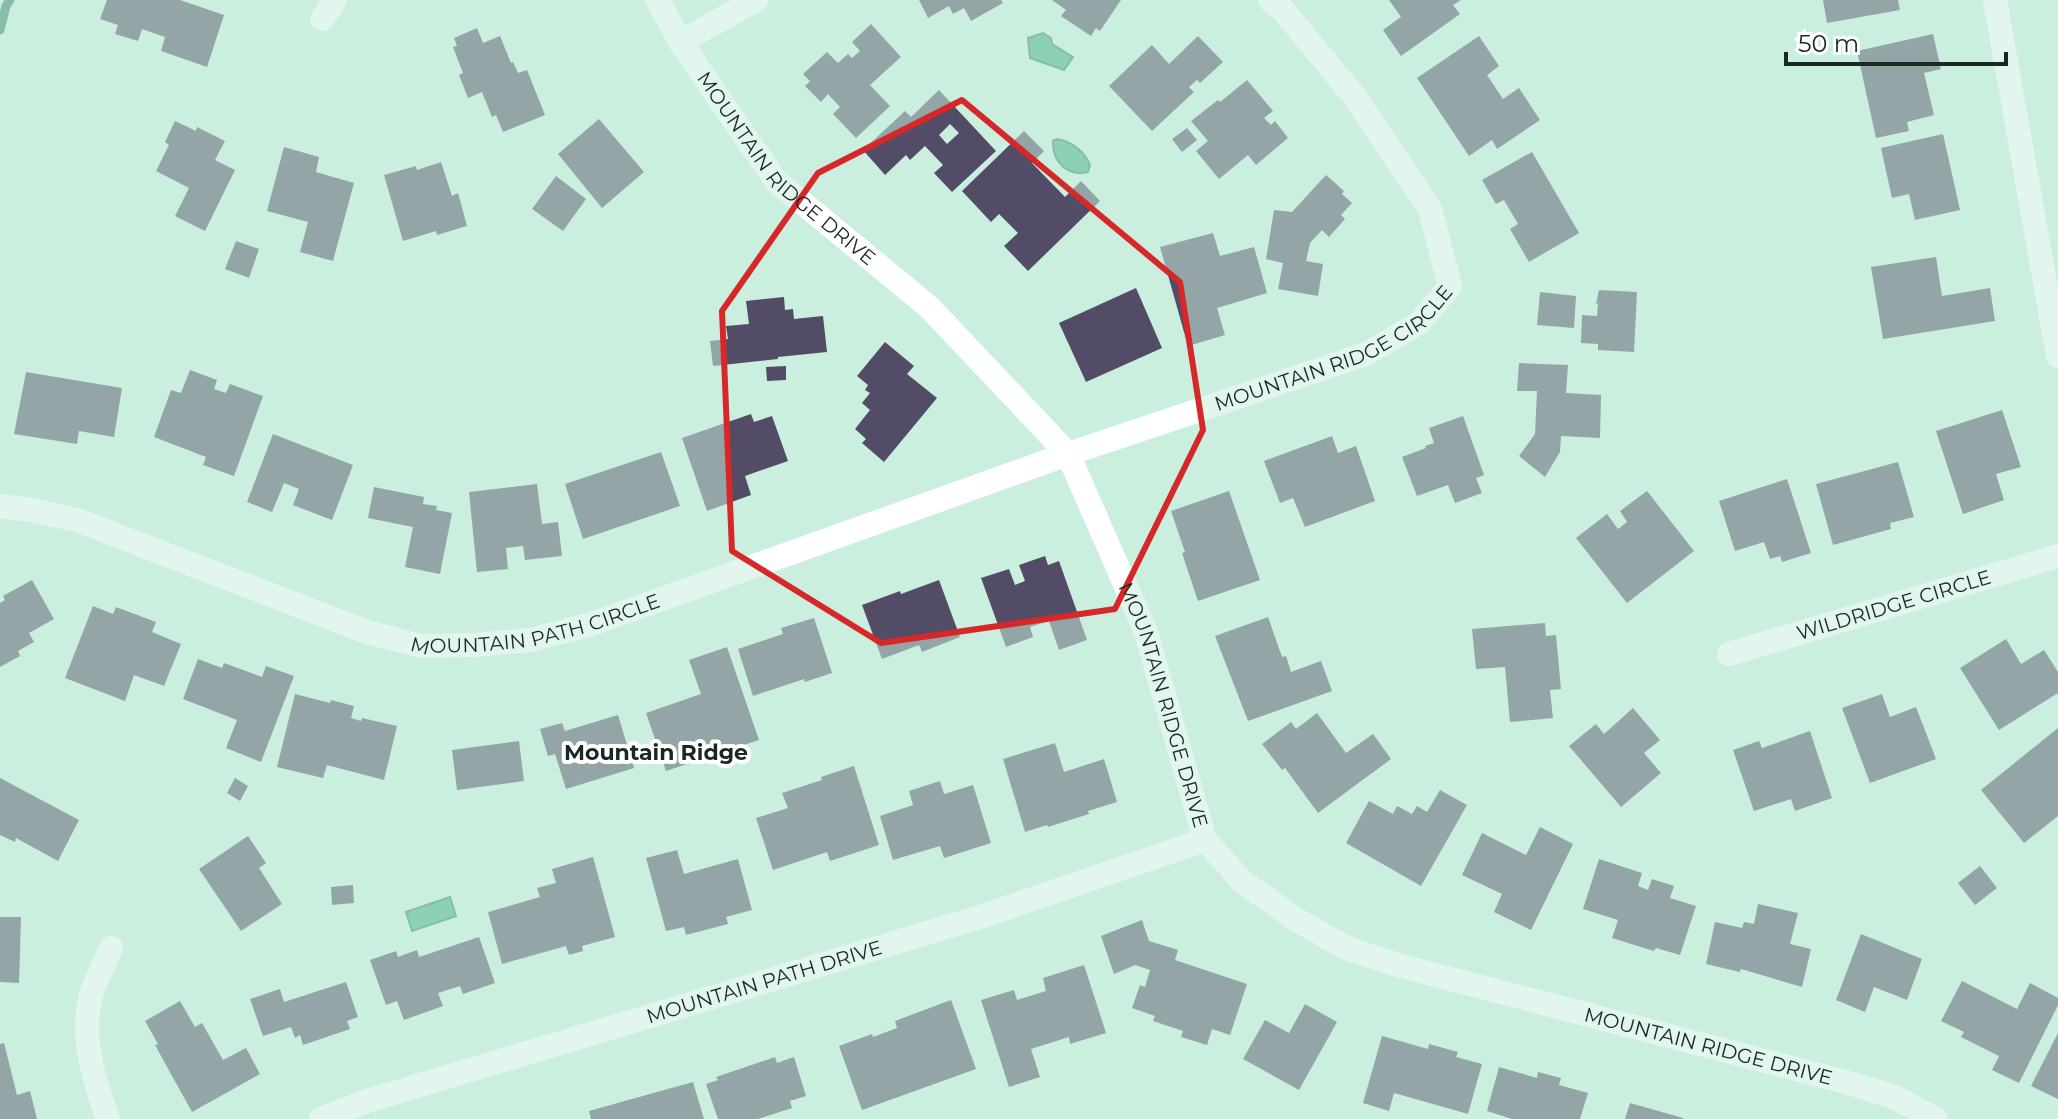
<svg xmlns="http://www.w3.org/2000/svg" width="2058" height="1119" font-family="Montserrat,sans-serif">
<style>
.water{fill:#41aa86;stroke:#358368;stroke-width:2}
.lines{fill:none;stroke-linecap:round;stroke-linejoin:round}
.stream{stroke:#358368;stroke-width:9}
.building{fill:#524c66;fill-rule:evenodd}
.street{stroke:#fff;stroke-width:24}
.marked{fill:none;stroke:#d62828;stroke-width:6;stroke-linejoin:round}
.labels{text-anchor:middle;stroke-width:8;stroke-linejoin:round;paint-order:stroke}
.street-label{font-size:20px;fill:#1a2822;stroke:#fff}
.neighbourhood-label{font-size:22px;font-weight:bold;fill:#1a2822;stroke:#fff}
</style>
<rect width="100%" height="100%" fill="#cbefdf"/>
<!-- water -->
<path class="water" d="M1043,33L1051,38L1052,44L1073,57L1064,70L1030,58L1028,38Z
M1057,139C1071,141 1085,152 1090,165L1088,172C1068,177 1052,162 1053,141Z
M450,897L456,916L412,931L406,912Z"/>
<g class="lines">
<!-- stream -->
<path class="stream" d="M0,30L6,6L10,0"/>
</g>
<!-- building -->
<path class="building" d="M107,0H180L224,15L207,67L161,51L165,37L142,29L138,41L115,34L118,25L100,19Z
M919,0H1001L1003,3L971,21L964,8L953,14L949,6L928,18Z
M1052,0H1121L1100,31L1096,28L1091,36L1061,16L1066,10Z
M1389,0H1461L1453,5L1460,14L1401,56L1383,30L1401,17Z
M1823,0H1898L1900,10L1827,23Z
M871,24L901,57L870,85L890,106L856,138L833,114L840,107L828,94L821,102L805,86L810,81L803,74L827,52L838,63L848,54L852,58L860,51L852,42Z
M477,28L483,43L500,36L511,63L513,62L518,73L527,70L545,115L503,132L496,115L492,117L482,92L468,98L459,75L463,73L453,47L457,46L454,38Z
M1933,34L1941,69L1924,73L1934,115L1907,122L1909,131L1876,138L1857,51Z
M1198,36L1223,62L1200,83L1197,80L1189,87L1194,92L1152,131L1109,86L1152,45L1169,64Z
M1479,36L1499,66L1487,75L1503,99L1519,88L1540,120L1497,149L1492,140L1469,156L1417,78Z
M1247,80L1273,111L1264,118L1271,125L1275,121L1288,138L1256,165L1248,155L1219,179L1196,151L1208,141L1191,121L1218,100L1220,102Z
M939,90L996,151L952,192L934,173L943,165L925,146L910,160L906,155L885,175L863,150L905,111L911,117ZM950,124L959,133L947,144L939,135Z
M599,119L644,172L602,208L558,154Z
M175,121L196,131L197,127L225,141L215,160L235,170L205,231L175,216L189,188L156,171L169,145L165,142Z
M1187,128L1197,140L1182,152L1172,139Z
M1024,131L1044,151L1032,163L1065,197L1081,181L1100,201L1028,271L1004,246L1018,233L999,214L991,222L962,191Z
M1943,134L1960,210L1915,220L1909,194L1892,198L1881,148Z
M284,147L319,157L316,172L354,183L333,261L300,252L308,222L267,211Z
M1532,152L1579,233L1529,262L1510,229L1518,224L1504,200L1496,204L1482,180Z
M441,162L452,196L458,193L467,226L437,235L436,231L403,241L384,175L416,166L417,170Z
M1326,175L1344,191L1342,194L1352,203L1341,215L1345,219L1329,237L1322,230L1310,243L1306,261L1323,264L1318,296L1278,289L1283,263L1266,259L1274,210L1292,212Z
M556,176L586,199L563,231L532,209Z
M1213,233L1220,256L1254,247L1267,293L1217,308L1225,335L1188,346L1160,247Z
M236,241L259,249L249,278L225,269Z
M1936,257L1942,296L1990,288L1995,321L1883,339L1871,267Z
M1136,288L1162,348L1086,382L1059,323Z
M1599,290L1637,292L1634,352L1598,350V344L1581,343L1582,315L1597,316L1598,303L1596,304Z
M1540,292L1576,296L1574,328L1537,325Z
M784,297L785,310L793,309L794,319L823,316L827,352L778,357V359L713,366L710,341L728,339L726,326L749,324L746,301Z
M885,342L914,366L907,374L937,398L884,462L862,443L866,439L855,429L870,410L862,403L870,393L865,390L868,385L857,376Z
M1519,363L1568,365L1566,393L1601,395L1600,438L1561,436L1560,452L1545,477L1519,456L1535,434L1537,391H1517Z
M786,366V380L767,381L766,367Z
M190,370L217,380L214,389L226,393L230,384L263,396L234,476L203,465L206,457L154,437L171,390L181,393Z
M26,372L122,388L114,437L79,431L77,444L14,434Z
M2002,410L2021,467L1996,474L2004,500L1963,514L1936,431Z
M751,414L754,422L772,416L788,461L745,476L751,495L707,511L682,438Z
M1463,416L1484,475L1476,478L1482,493L1455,503L1448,485L1417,496L1402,457L1426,448L1425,446L1434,443L1429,428Z
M273,434L353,465L332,520L293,505L299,489L284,483L272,512L247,502Z
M1332,436L1338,453L1356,446L1375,501L1305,527L1293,498L1280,503L1264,461Z
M661,452L680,506L583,539L565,484Z
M1898,462L1914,517L1890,523L1891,529L1833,545L1816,484Z
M1787,479L1811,553L1782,562L1780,556L1770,559L1764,542L1735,551L1719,501Z
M537,484L542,524L558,522L562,556L525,560L523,546L506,548L508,569L477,572L469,492Z
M374,487L424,497L423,504L437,506L436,510L452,513L440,574L405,567L413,527L368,518Z
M1229,491L1260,580L1198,601L1182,553L1185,552L1171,511Z
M1647,491L1694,551L1627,603L1576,538L1607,514L1618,529L1627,522L1620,511Z
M1045,556L1048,565L1059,561L1087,640L1059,650L1049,621L1030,627L1033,637L1006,647L981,578L1009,569L1015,585L1025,581L1019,565Z
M32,580L54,619L29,633L34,642L18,651L20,656L0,667V603L5,600L3,596Z
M939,580L960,637L922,652L919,645L882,659L862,605L900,591L901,594Z
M93,606L113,614L116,607L156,622L152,632L181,644L164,686L134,675L125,701L65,678Z
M1268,617L1282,657L1286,656L1291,672L1321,661L1332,691L1248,721L1215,636Z
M814,618L832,673L805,682L804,679L753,696L738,649L783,634L781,628Z
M1545,623L1546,636L1556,635L1561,689L1550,690L1553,718L1510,722L1505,667L1476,669L1472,629Z
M2006,639L2021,664L2044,650L2058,672V693L1999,730L1960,668Z
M727,647L759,740L666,771L646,713L701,694L689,660Z
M198,659L222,668L224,663L262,677L266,666L294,676L261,762L226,748L237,720L183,699Z
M295,694L330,703L331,700L354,706L351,718L361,721L362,718L397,726L384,780L327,765L323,778L277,767Z
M1882,694L1890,717L1916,707L1936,759L1870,783L1842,708Z
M1633,708L1660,740L1644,753L1661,773L1621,807L1569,746L1596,724L1604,734Z
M1317,713L1346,753L1373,734L1391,759L1318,813L1285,768L1282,770L1262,744L1291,722L1296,729Z
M618,715L634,768L566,789L555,754L548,756L540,729L562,723L565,731Z
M2058,728V816L2024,843L1981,790Z
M1810,731L1832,798L1795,811L1791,799L1754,811L1733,750L1759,741L1762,748Z
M519,741L524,781L457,790L452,750Z
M1055,743L1064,772L1104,759L1117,802L1088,811L1089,814L1048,827L1047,825L1025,832L1003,759Z
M854,766L879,845L830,861L827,852L773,870L756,818L788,808L782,793L822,780L821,777Z
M0,778L79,820L58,861L16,838L15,842L0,835Z
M235,778L248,786L240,801L227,793Z
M940,781L944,794L973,785L991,843L944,858L940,846L893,860L880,816L913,805L909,791Z
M1440,790L1467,805L1421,886L1346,843L1369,801L1393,814L1397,806L1412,814L1417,806L1427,812Z
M1540,827L1573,844L1531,930L1494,912L1502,894L1462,875L1482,833L1526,855Z
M248,836L266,863L259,868L282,904L241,931L199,869Z
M677,850L684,874L738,859L752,910L726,917L728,924L686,935L684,927L666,931L646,858Z
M593,857L615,937L582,946L583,951L569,955L566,946L502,964L488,912L540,897L537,888L556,883L552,869Z
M1599,859L1642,873L1638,886L1648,890L1652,879L1674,886L1670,898L1696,906L1680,955L1656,948L1654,951L1612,938L1618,920L1583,909Z
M1980,866L1997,888L1975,905L1958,883Z
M353,885L354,903L332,905L331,887Z
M1758,904L1798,913L1790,944L1811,949L1802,987L1741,969L1740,972L1706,964L1715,922L1742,928L1744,922L1754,924Z
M0,917H21L19,983L0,982Z
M1142,920L1149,941L1178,950L1175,960L1247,984L1230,1035L1212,1029L1207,1045L1181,1037L1183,1031L1153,1021L1155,1016L1132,1008L1140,985L1145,987L1150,970L1135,965L1114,974L1101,936Z
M1861,934L1922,959L1907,1000L1874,987L1865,1012L1836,1000Z
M479,937L495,983L463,994L460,986L438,993L443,1006L404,1020L397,1001L386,1005L370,960L396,951L398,957L417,950L419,957Z
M1084,965L1106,1033L1070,1044L1069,1037L1031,1049L1040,1077L1009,1087L981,1000L1014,990L1017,1000L1046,991L1043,978Z
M1962,981L2017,1009L2030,983L2058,998V1005L2019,1083L1992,1070L1999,1056L1961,1037L1964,1032L1941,1021Z
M346,982L358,1017L347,1021L350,1029L303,1045L300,1035L295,1038L291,1027L263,1036L250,999L280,989L284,1002Z
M951,1000L976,1069L862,1110L839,1046L872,1034L873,1037L897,1028L895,1021Z
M180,1001L195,1027L202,1023L223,1060L246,1048L260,1074L192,1112L155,1045L158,1044L145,1021Z
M1305,1004L1337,1022L1299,1090L1243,1059L1265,1020L1289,1033Z
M2058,1033V1099L2031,1086Z
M1382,1036L1428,1049L1429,1044L1458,1052L1456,1057L1482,1064L1468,1114L1394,1093L1389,1111L1363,1103Z
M4,1043L17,1095L30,1091L37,1119H0V1044Z
M775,1057L777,1063L794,1057L806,1096L790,1101L792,1108L758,1119H718L706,1084L718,1080L716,1077Z
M1499,1067L1537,1078L1538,1072L1561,1078L1559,1085L1588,1093L1580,1119H1512L1487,1111Z
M693,1082L704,1119H591L589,1111Z
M1630,1103L1683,1118V1119H1625Z"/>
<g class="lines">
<!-- street -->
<g class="street">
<path id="s1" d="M658,0L680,42L776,181L929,307L1068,454L1146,632L1205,840L1242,881L1292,917L1346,948L1401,966L1842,1081L1892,1096L1936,1119"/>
<path d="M1995,0L2058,356"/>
<path d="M322,19L335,0"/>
<path d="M680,42L756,0"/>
<path id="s2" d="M0,506L31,510L77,520L367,632L421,646L475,645L530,640L589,625L1068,454L1366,354L1419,323L1450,286L1430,209L1354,96L1283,10L1270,0"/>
<path id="s3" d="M1729,654L2058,556"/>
<path d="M108,1119C94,1080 80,1037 91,995C96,979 105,963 111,948"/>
<path id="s4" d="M321,1119L367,1101L980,917L1205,840"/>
</g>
</g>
<!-- marked area -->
<path d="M0 0H2058V1119H0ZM962,100L1180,282L1203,430L1115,609L881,643L732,551L722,311L818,173Z" fill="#cbefdf" fill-opacity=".55" fill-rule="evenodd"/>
<path class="marked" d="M962,100L1180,282L1203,430L1115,609L881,643L732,551L722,311L818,173Z"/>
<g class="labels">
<!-- street labels -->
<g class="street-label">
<text dy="7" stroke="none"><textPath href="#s1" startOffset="214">MOUNTAIN RIDGE DRIVE</textPath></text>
<text dy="7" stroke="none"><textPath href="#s2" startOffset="1412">MOUNTAIN RIDGE CIRCLE</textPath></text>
<text dy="7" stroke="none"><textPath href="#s3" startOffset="172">WILDRIDGE CIRCLE</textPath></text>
<text dy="7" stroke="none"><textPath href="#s2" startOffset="562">MOUNTAIN PATH CIRCLE</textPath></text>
<text dy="7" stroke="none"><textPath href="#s1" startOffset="886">MOUNTAIN RIDGE DRIVE</textPath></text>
<text dy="7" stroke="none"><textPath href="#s4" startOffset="464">MOUNTAIN PATH DRIVE</textPath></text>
<text dy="7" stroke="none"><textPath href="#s1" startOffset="1582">MOUNTAIN RIDGE DRIVE</textPath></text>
</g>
<!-- neighbourhood labels -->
<g class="neighbourhood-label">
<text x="656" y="760">Mountain Ridge</text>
</g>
</g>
<!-- scale -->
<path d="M1786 52v12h220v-12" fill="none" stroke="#1a2822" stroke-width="4"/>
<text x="1798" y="52" font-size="24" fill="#1a2822" stroke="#ffffff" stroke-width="6" paint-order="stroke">50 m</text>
</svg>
